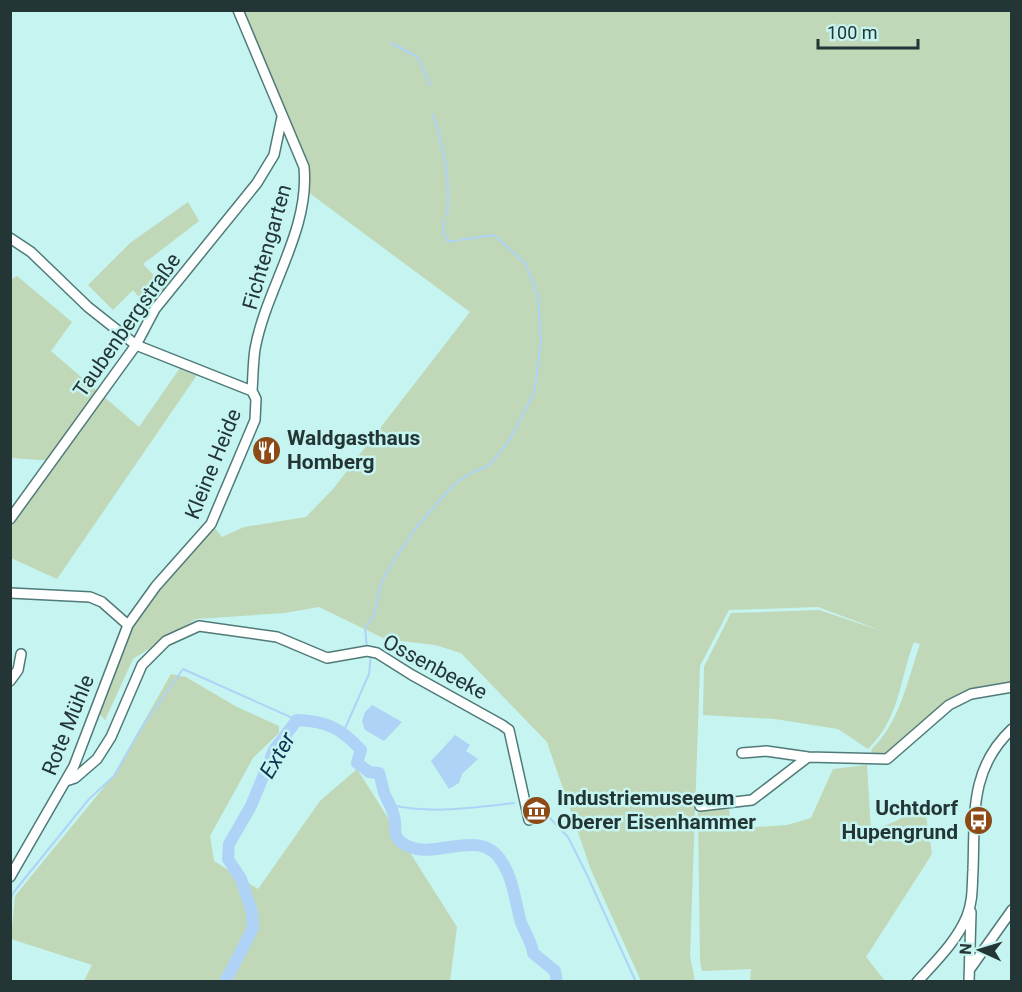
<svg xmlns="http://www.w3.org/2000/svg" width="1022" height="992" font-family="Roboto,sans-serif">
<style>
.green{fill:#c0d7b8}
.water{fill:#afd3f6}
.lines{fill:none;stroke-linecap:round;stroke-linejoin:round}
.stream{stroke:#afd3f6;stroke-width:2}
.river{stroke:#afd3f6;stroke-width:12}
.minor-casing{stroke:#4f7a78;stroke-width:12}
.minor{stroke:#fff;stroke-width:9}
.labels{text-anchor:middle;stroke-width:5;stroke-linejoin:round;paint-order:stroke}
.street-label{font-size:21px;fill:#233534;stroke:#c5f4f1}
.poi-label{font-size:21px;font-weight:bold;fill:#233534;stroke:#c5f4f1;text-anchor:start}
.water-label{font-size:22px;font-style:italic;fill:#0b3454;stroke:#c5f4f1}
</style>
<rect width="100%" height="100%" fill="#c5f4f1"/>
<!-- green -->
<path class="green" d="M241,11H1011V685L971,693L887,757H875L871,750C900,722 907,682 920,644L914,642C899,681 900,718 868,749L838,729L775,719L703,715L704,667L731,613L819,610L885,632L818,607L729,610L700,666L690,956L695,981H641L591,870L547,742L461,653L435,645L385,639L319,607L284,613L196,619L133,659L105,720L98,712L129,626L151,595L213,526L222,537L244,527L306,517L333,489L470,312L308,192L307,166Z
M188,202L199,221L143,264L167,289L150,311L133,290L113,310L88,285L130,243Z
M17,276L72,322L51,351L139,427L180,368L197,375L57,579L11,558V527L56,461L11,458L10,280Z
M171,674L186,677L237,707L279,726V733L253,758L210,836L214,861L258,889L320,801L357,769L457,927L450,981H84L92,965L11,939L15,896L113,776Z
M867,765L871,831L896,821L924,804L932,854L866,957L885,981H750L751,969L702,971L700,961L698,811L729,809L730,829L787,825L811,818L833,769Z"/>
<!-- water -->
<path class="water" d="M372,705L402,722L384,741L365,730L362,721L365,712Z
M455,735L470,745L466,751L478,759L462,774L459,783L449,789L431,761Z"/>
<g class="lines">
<!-- stream -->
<path class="stream" d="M391,43L418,57L430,85
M433,114C444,148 451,180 447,216
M444,220L443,232L448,241H456
M367,648L365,628L374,615L382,581L394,560L415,529L454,484L473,472L490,465L510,439L534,393L541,342L538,296L526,264L494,235L460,240
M343,733L369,674L371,654
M530,803L543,804L546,814L568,837L587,875L636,982
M391,805C431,814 474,808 514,803
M10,903L13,893L89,799L114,776L142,727L183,669L297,720"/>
<!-- river -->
<path class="river" d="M225,982L253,928L252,912L241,879L228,859L229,844L251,806L274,750L297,720C326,721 341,728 361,750L357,763L369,772L379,773C382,781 382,788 385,795C389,804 394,811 395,821C396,828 393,836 401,842C431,866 479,823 502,862C513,879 515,900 520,919C523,931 531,939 533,953L555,971L557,982"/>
<defs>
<path id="minor" d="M238,10L304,167C310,231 266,288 255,349C253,363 253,377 252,391
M10,238L31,252L88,307L136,345L252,391L256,399L255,420L211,524L156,586L128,625L74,766L10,877
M10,519L136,345L155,309L257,183L274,155L282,117
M10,593L90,597L102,602L128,625
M10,681L18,670L21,654
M742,753L766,751L808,757L887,759L949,705L971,694L1012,687
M66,781L75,778L97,759L111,737L142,665L166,641L199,626L277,637L327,658L367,651L377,653L412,675L502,725L509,730L529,820
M700,806L752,800L808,757
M970,969L1012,910
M917,982C935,962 957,941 967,916C973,901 972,886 973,870C975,816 969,769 1012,729
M969,982L971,912"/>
</defs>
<!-- minor casing -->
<use href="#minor" class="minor-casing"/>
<!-- minor -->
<use href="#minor" class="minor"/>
</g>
<!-- icons -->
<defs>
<symbol id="restaurant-disc" viewBox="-11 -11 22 22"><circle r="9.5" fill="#8b4a16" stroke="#c5f4f1"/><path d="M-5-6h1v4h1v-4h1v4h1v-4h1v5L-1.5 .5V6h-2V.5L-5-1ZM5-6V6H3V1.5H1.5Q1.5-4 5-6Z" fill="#fff"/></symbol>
<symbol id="museum-disc" viewBox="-11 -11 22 22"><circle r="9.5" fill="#8b4a16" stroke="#c5f4f1"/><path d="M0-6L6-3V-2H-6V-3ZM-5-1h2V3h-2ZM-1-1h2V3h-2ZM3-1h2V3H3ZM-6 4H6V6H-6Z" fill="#fff"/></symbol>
<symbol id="bus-disc" viewBox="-11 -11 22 22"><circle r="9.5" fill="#8b4a16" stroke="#c5f4f1"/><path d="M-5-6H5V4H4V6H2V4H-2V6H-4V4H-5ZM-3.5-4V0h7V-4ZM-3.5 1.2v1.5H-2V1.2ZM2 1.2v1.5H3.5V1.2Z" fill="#fff"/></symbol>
</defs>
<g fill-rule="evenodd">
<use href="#restaurant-disc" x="250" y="434" width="33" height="33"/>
<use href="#museum-disc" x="520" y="794" width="33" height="33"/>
<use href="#bus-disc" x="962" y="804" width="33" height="33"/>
</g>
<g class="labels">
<!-- street labels -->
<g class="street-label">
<text transform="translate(267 247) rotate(-74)" y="7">Fichtengarten</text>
<text transform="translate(127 325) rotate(-55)" y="7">Taubenbergstraße</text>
<text transform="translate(213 464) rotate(-68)" y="7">Kleine Heide</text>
<text transform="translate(435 667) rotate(28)" y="7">Ossenbeeke</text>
<text transform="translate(68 725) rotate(-68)" y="7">Rote Mühle</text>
</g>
<!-- poi labels -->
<g class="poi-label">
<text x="287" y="445">Waldgasthaus<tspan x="287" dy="24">Homberg</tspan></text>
<text x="557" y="805">Industriemuseeum<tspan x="557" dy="24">Oberer Eisenhammer</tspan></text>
<text x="958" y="815" text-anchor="end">Uchtdorf<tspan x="958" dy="24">Hupengrund</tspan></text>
</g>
<!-- water labels -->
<g class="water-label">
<text transform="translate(277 755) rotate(-60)" y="8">Exter</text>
</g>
</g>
<!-- border -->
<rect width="1022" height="992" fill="none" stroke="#233534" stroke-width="24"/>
<!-- north arrow -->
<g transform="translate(980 950) rotate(274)" stroke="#c5f4f1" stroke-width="4.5" paint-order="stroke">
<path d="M0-4.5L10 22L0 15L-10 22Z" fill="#233534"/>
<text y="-9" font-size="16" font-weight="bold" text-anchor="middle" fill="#233534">N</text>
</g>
<!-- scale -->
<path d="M818 39v9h100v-9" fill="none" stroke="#233534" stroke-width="3"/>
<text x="827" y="39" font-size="18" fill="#233534" stroke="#c5f4f1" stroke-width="4.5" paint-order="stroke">100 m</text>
</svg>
